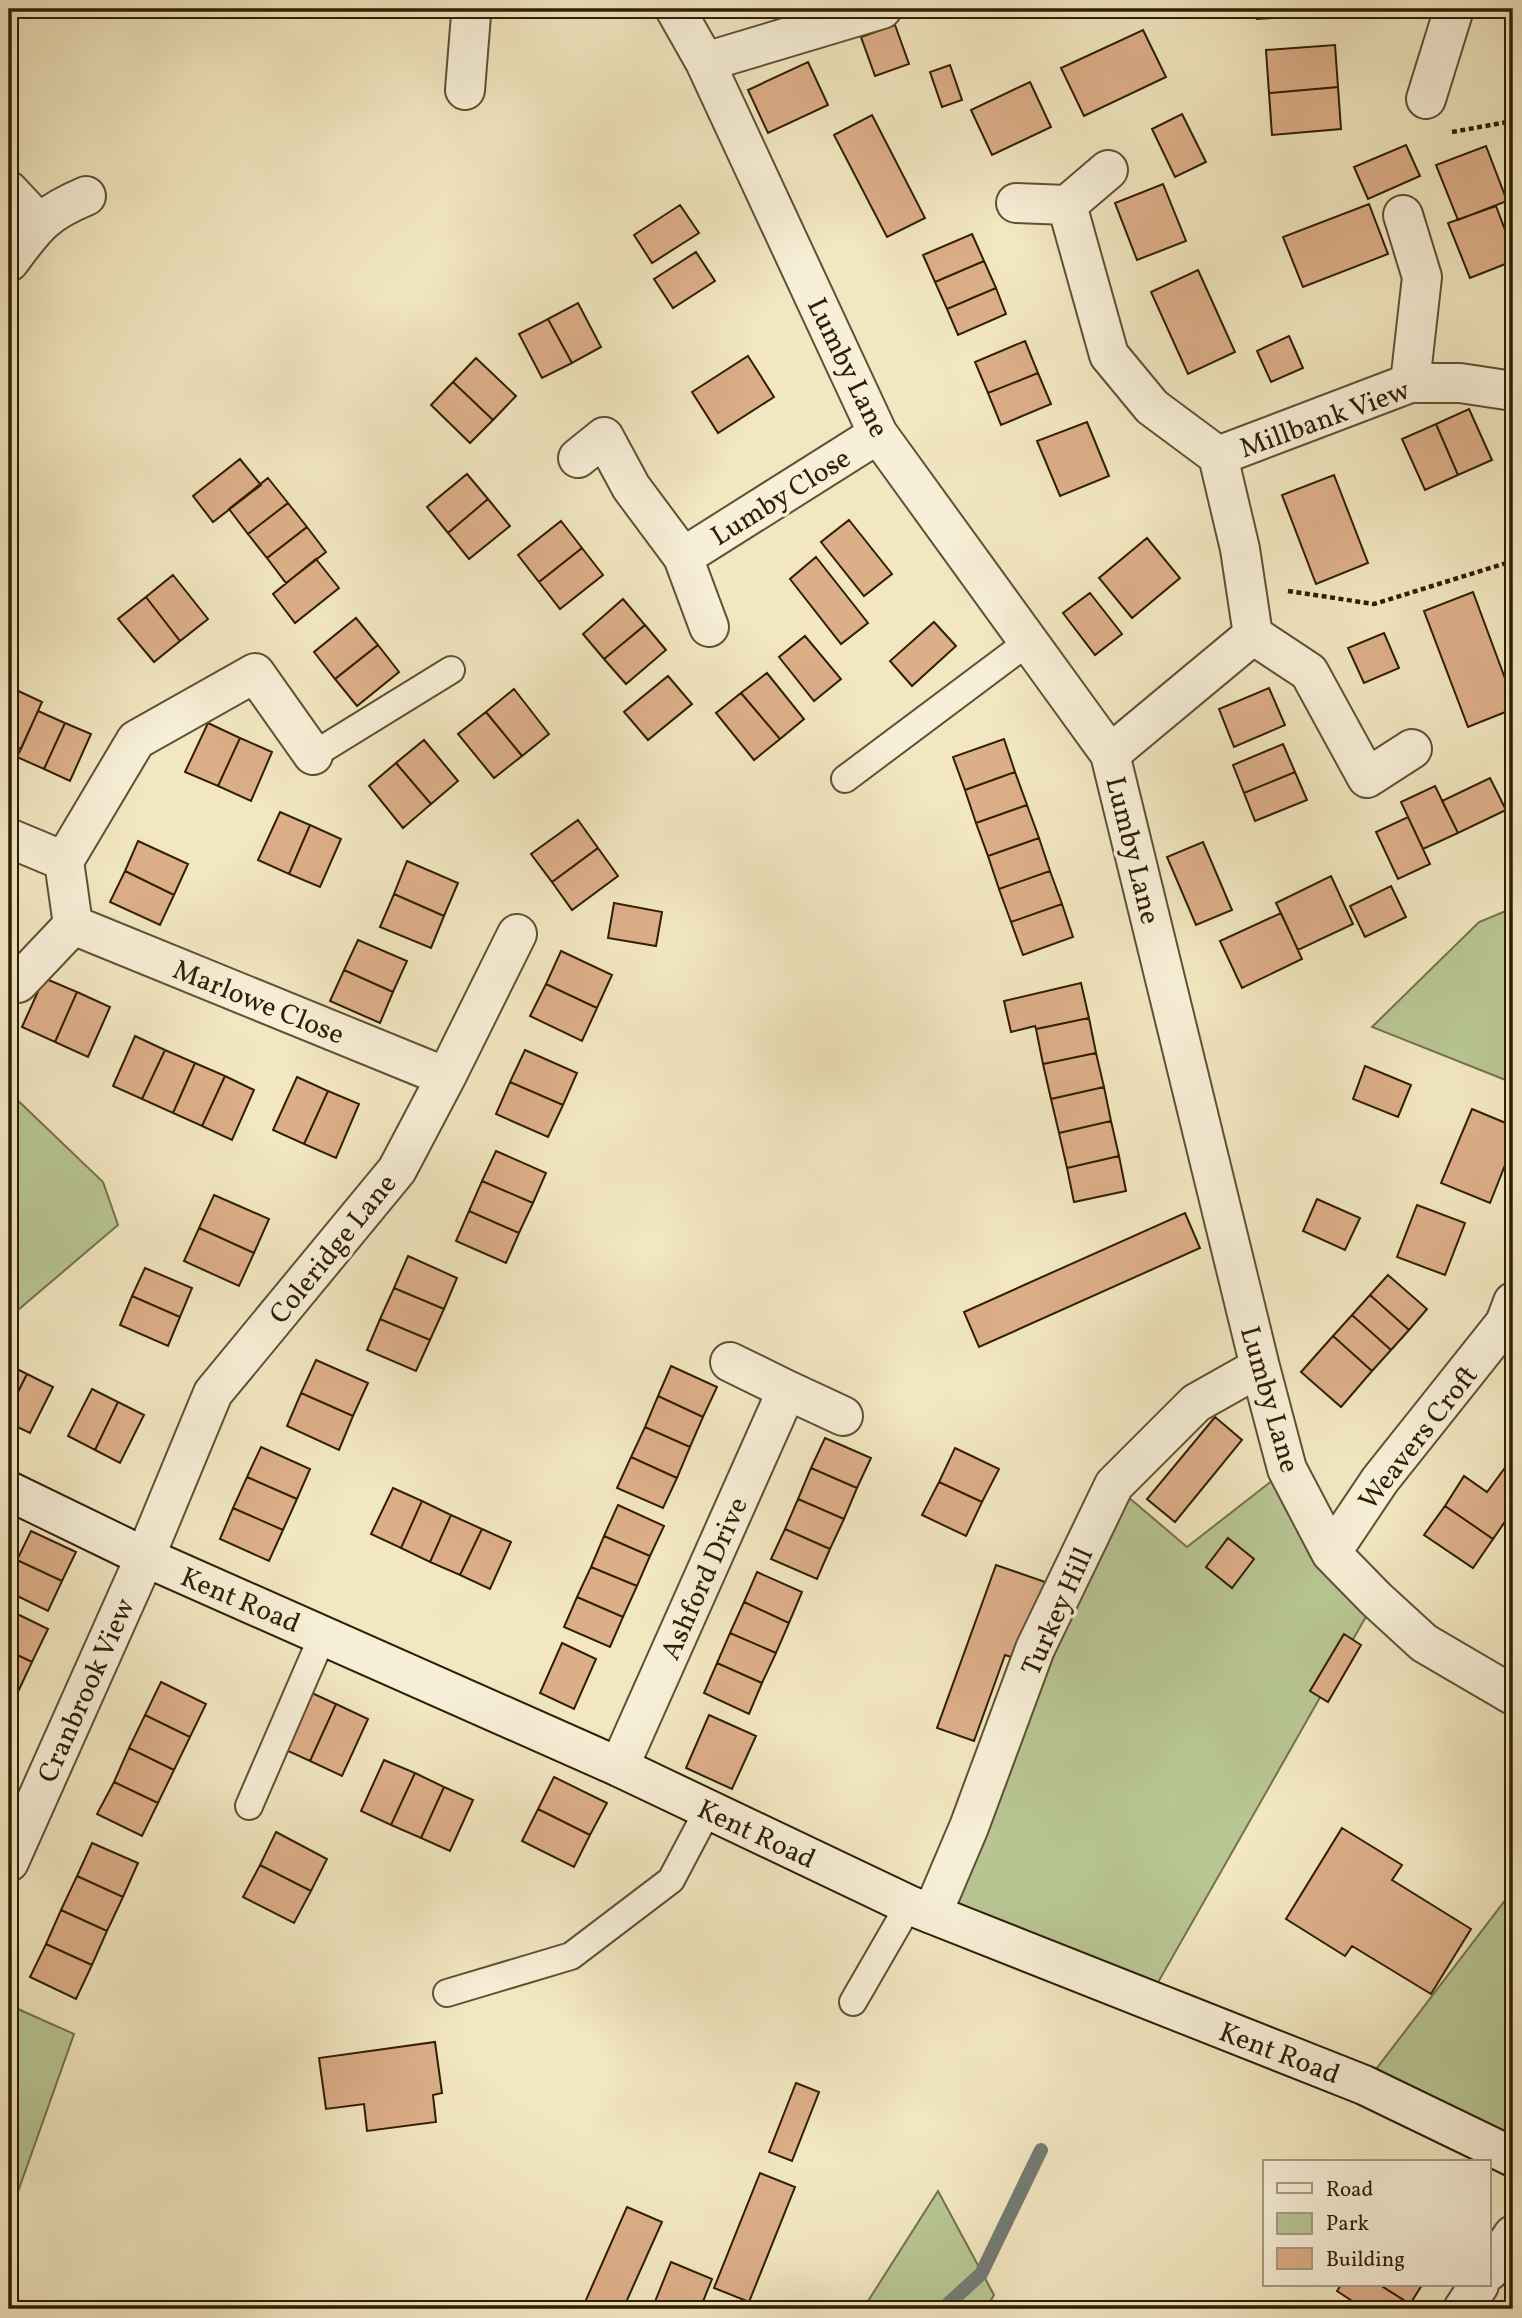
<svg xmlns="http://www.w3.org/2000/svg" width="1522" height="2318" font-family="Vollkorn,serif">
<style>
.green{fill:#b8c694;stroke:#74724c;stroke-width:2}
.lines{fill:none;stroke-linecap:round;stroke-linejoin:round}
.stream{stroke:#747d75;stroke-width:14}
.building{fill:#ddaf89;stroke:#301e05;stroke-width:2}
.lane-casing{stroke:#605034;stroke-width:30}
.street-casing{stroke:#605034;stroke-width:42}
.secondary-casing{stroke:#301e05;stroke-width:42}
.path{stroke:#301e05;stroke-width:4.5;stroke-dasharray:5 3.5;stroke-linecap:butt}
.lane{stroke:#f7efd7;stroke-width:26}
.street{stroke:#f7efd7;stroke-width:38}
.secondary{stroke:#f7efd7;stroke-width:38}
.labels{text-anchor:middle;stroke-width:7;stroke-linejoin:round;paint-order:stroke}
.street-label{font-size:28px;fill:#301e05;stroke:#f7efd7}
</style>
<rect width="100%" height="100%" fill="#f2e7c1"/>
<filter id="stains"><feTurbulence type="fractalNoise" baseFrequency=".00286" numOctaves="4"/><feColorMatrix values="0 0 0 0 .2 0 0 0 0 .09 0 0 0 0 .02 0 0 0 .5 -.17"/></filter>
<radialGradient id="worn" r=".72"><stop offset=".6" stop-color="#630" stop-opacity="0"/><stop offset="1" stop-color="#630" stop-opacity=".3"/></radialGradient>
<!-- green -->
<path class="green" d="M1513,908V1083L1372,1027L1479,922Z
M9,1092L103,1182L118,1225L11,1316L9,1320Z
M1287,1469L1376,1599L1148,2000L932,1914L1114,1485L1187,1547Z
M1513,1890V2157L1364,2085Z
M9,2005L74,2034L9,2217Z
M938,2191L994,2295L986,2309H863Z"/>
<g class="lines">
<!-- stream -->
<path class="stream" d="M947,2309L949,2303L981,2274L1041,2150"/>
</g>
<!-- building -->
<path class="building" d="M1256,9H1319V15L1257,19Z
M895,25L909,64L875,76L861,37Z
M1143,30L1166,77L1084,116L1061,68Z
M1335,45L1338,87L1269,93L1266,50Z
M808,62L828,105L768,133L748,90Z
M950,65L962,100L942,107L930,72Z
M1030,82L1051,127L992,155L971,110Z
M1338,87L1341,129L1272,135L1269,93Z
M1182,114L1206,162L1175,177L1152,129Z
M872,115L925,218L887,237L834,135Z
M1406,145L1420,176L1368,199L1354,167Z
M1486,146L1507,201L1458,220L1436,165Z
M1163,184L1186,241L1137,260L1115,203Z
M1369,204L1388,254L1303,287L1283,237Z
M680,205L699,233L652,263L634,235Z
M1496,206L1513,251V261L1470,278L1448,223Z
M972,234L984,261L935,282L923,255Z
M696,252L715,281L673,308L654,279Z
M984,261L996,288L947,309L935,282Z
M1198,270L1235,352L1188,374L1151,292Z
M996,288L1006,314L958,335L947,309Z
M578,303L601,347L572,363L548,319Z
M548,319L572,363L542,378L519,334Z
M1289,336L1303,368L1271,382L1257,351Z
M1025,341L1038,373L988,393L975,362Z
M748,356L774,397L718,433L692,392Z
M476,358L516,396L493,420L453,382Z
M1038,373L1051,404L1001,425L988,393Z
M453,382L493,420L470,443L431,405Z
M1469,409L1492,460L1458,475L1436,424Z
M1087,422L1109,476L1060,496L1037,441Z
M1436,424L1458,475L1425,490L1402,439Z
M240,459L261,485L213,522L193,496Z
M467,474L488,499L448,533L427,507Z
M1334,475L1368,563L1316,584L1282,495Z
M268,478L288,503L248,534L229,509Z
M488,499L510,526L469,559L448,533Z
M288,503L307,527L267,558L248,534Z
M849,520L892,574L864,596L821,542Z
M561,521L582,548L539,582L518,555Z
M307,527L326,552L286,583L267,558Z
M1147,538L1180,578L1132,618L1099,578Z
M582,548L603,575L560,609L539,582Z
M816,557L868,623L841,644L790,579Z
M316,559L339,588L295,623L273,594Z
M173,575L208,619L180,641L146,597Z
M1473,592L1513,700V709L1468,727L1424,611Z
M1090,593L1122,634L1095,655L1063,613Z
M146,597L180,641L154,662L118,619Z
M623,599L645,625L604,659L583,634Z
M356,618L378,645L335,679L314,652Z
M934,622L956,646L912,686L890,661Z
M645,625L666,650L626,684L604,659Z
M1384,633L1399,668L1364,683L1348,648Z
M805,636L841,679L814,701L779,657Z
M378,645L399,672L357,706L335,679Z
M767,673L804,719L780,739L741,693Z
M668,676L692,704L648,740L624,712Z
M12,688L42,702L21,749L9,744V694Z
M1269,688L1285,725L1234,747L1219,709Z
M514,689L549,734L522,756L486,712Z
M741,693L780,739L754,760L716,713Z
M38,711L65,723L44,769L17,757Z
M486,712L522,756L494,778L458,734Z
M65,723L91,734L70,781L44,769Z
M208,723L240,738L218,786L185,772Z
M240,738L272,752L251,801L218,786Z
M1004,739L1015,772L965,790L953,757Z
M424,740L458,781L431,804L396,763Z
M1283,744L1295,772L1244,793L1233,765Z
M396,763L431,804L403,828L369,786Z
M1015,772L1027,805L976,823L965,790Z
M1295,772L1307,800L1255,821L1244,793Z
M1490,778L1506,810L1458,833L1442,801Z
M1435,786L1458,833L1423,849L1401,802Z
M1027,805L1039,838L988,856L976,823Z
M280,812L310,825L289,874L258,860Z
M1408,817L1430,864L1398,879L1376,832Z
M578,820L598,848L552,882L531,854Z
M310,825L341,839L320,887L289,874Z
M1039,838L1050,871L999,889L988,856Z
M138,841L188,864L174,895L125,871Z
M1203,842L1232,910L1196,925L1167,857Z
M598,848L618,876L572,910L552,882Z
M407,861L458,883L444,916L394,894Z
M125,871L174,895L160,925L110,902Z
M1050,871L1062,904L1011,922L999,889Z
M1331,876L1353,924L1298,950L1276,903Z
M1391,886L1406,917L1365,937L1350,906Z
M394,894L444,916L431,948L380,927Z
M614,903L662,912L656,946L608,938Z
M1062,904L1073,937L1023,955L1011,922Z
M1281,913L1302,959L1242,988L1220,941Z
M358,940L407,961L393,992L344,970Z
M561,951L612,975L597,1008L546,984Z
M344,970L393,992L380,1023L330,1001Z
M44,978L77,992L55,1042L22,1027Z
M1081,983L1089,1018L1036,1029L1035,1026L1011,1032L1004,1001Z
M546,984L597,1008L582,1041L530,1016Z
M77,992L110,1007L88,1057L55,1042Z
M1089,1018L1096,1053L1043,1064L1036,1029Z
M135,1036L165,1050L142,1099L113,1086Z
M165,1050L195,1063L173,1113L142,1099Z
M525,1050L577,1073L563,1105L510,1082Z
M1096,1053L1104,1087L1051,1099L1043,1064Z
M195,1063L225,1076L202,1126L173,1113Z
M1365,1066L1411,1085L1398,1117L1353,1099Z
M225,1076L254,1090L232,1140L202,1126Z
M297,1077L328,1091L304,1144L273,1130Z
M510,1082L563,1105L548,1137L496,1114Z
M1104,1087L1111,1121L1059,1133L1051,1099Z
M328,1091L359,1104L336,1158L304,1144Z
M1472,1109L1513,1126V1145L1490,1203L1441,1183Z
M1111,1121L1119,1156L1067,1168L1059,1133Z
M496,1151L546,1173L533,1203L482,1181Z
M1119,1156L1126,1191L1074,1202L1067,1168Z
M482,1181L533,1203L519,1233L469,1211Z
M214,1195L269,1219L254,1253L199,1228Z
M1317,1199L1360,1218L1345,1250L1303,1231Z
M1417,1205L1465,1223L1445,1275L1397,1257Z
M469,1211L519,1233L506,1263L456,1241Z
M1185,1213L1200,1248L979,1347L964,1312Z
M199,1228L254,1253L239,1286L184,1261Z
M408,1256L457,1278L444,1309L394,1288Z
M145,1268L192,1288L180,1317L132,1296Z
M1388,1275L1427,1309L1409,1330L1370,1295Z
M394,1288L444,1309L430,1340L380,1319Z
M1370,1295L1409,1330L1391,1350L1352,1315Z
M132,1296L180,1317L168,1346L120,1325Z
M1352,1315L1391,1350L1372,1371L1333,1336Z
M380,1319L430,1340L416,1371L367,1350Z
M1333,1336L1372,1371L1341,1407L1301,1372Z
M316,1360L368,1383L353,1416L301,1393Z
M9,1365L27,1374L9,1410Z
M671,1366L717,1387L703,1417L658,1396Z
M27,1374L53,1387L30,1433L9,1423V1410Z
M92,1389L118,1402L95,1450L68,1436Z
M301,1393L353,1416L339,1450L287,1426Z
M658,1396L703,1417L690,1447L645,1427Z
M118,1402L144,1415L120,1463L95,1450Z
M1215,1417L1242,1440L1175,1522L1147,1499Z
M645,1427L690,1447L677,1478L631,1457Z
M825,1438L871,1458L857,1488L811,1468Z
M261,1447L310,1469L297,1499L247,1477Z
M955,1448L999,1469L982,1502L939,1482Z
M631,1457L677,1478L663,1508L617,1488Z
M1507,1465L1513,1469V1510L1493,1539L1445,1506L1464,1476L1487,1492Z
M811,1468L857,1488L844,1519L798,1499Z
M247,1477L297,1499L283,1530L233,1508Z
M939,1482L982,1502L966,1536L922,1515Z
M393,1488L422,1501L401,1548L371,1534Z
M798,1499L844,1519L830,1549L785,1529Z
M422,1501L451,1515L430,1562L401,1548Z
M618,1505L664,1526L650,1556L604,1536Z
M1445,1506L1493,1539L1473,1568L1424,1535Z
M233,1508L283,1530L269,1561L220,1539Z
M451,1515L482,1529L460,1575L430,1562Z
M482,1529L511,1542L490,1589L460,1575Z
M785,1529L830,1549L817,1579L771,1559Z
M31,1531L76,1552L62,1581L17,1560Z
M604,1536L650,1556L637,1586L591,1567Z
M1228,1538L1254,1559L1232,1588L1206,1567Z
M17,1560L62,1581L48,1611L9,1592V1578Z
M996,1565L1051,1584L1024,1661L1005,1655L974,1741L937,1728Z
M591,1567L637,1586L623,1617L577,1597Z
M757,1572L802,1592L789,1623L744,1602Z
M577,1597L623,1617L610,1647L564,1627Z
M744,1602L789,1623L776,1653L730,1633Z
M9,1610L48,1629L32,1662L9,1651Z
M730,1633L776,1653L762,1683L717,1663Z
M1344,1634L1361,1645L1328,1702L1310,1691Z
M562,1643L596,1659L574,1709L540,1693Z
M9,1651L32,1662L16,1696L9,1692Z
M717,1663L762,1683L749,1714L704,1693Z
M161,1682L206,1704L190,1737L145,1715Z
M303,1689L336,1704L310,1761L277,1746Z
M336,1704L368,1719L342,1776L310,1761Z
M145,1715L190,1737L174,1770L129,1748Z
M709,1715L756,1736L732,1789L686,1768Z
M129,1748L174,1770L158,1803L114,1782Z
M384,1760L415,1773L391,1825L361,1811Z
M415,1773L444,1787L421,1838L391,1825Z
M554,1777L607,1803L590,1835L538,1809Z
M114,1782L158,1803L142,1836L97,1814Z
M444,1787L473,1800L450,1851L421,1838Z
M538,1809L590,1835L574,1867L522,1841Z
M1342,1828L1402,1865L1392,1880L1471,1929L1431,1994L1352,1946L1345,1956L1286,1919Z
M276,1832L327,1859L311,1891L260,1865Z
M92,1843L138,1863L123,1897L77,1876Z
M260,1865L311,1891L294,1923L243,1897Z
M77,1876L123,1897L107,1931L61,1910Z
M61,1910L107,1931L92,1965L46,1944Z
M46,1944L92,1965L76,1999L30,1977Z
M435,2042L442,2093L433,2095L436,2122L367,2131L364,2104L326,2109L319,2058Z
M796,2083L819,2092L792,2161L769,2152Z
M760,2173L795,2187L749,2302L714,2288Z
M627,2207L662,2222L623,2309H582Z
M671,2262L712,2279L700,2309H652Z
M1341,2285H1380L1410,2304L1407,2309H1356L1349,2304L1352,2301L1337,2291Z
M1380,2285H1422L1410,2304Z"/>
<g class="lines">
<defs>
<path id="lane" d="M313,755L451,670
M845,779L1028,642
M249,1806L323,1635
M447,1993L571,1956L671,1880L708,1810
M853,2002L909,1905"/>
<path id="street" d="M675,9L705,62L878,434L1110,754L1260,1367L1287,1469L1331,1553L1376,1599L1424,1643L1513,1695
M705,62L882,9
M465,90L471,15
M1426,99L1454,9
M1108,170L1067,205L1109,355L1152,407L1218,456L1240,549L1253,635L1110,754
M9,191L39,223
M1016,203L1067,205
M1403,215L1422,277L1410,383
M9,262C36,226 43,214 86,196
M1218,456L1410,383H1460L1513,391
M578,458L604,437L631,487L683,557L878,434
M683,557L709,627
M1253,635L1309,672L1367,778L1412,749
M313,755L255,673L136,740L64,861L73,925L446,1077
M9,838L64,861
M18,983L73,925
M730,1362L787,1390
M1331,1553L1380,1480L1505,1323L1513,1302
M619,1767L787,1390L843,1416
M9,1862L145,1557L213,1393L397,1170L446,1077L517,934
M932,1914L969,1827L1035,1649L1114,1485L1196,1403L1260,1367
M1489,2271L1513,2235
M1463,2309L1479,2285"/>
<path id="secondary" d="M9,1491L145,1557L619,1767L909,1905L1364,2085L1513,2157"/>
</defs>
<!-- lane casing -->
<use href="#lane" class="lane-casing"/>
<!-- street casing -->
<use href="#street" class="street-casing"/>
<!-- secondary casing -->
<use href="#secondary" class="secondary-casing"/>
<!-- path -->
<path class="path" d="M1452,132L1513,121
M1288,591L1374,604L1513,561"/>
<!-- lane -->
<use href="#lane" class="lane"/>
<!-- street -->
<use href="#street" class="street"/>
<!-- secondary -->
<use href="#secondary" class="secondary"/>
</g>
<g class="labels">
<!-- street labels -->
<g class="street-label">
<text transform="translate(849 367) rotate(64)" y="10">Lumby Lane</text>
<text transform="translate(1324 418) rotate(-20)" y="10">Millbank View</text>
<text transform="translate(780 496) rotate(-32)" y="10">Lumby Close</text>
<text transform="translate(1134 850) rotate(76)" y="10">Lumby Lane</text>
<text transform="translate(259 1001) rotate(22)" y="10">Marlowe Close</text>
<text transform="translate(332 1248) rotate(-51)" y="10">Coleridge Lane</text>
<text transform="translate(1271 1399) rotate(74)" y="10">Lumby Lane</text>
<text transform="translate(1417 1437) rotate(-52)" y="10">Weavers Croft</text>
<text transform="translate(703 1578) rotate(-66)" y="10">Ashford Drive</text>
<text transform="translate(241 1599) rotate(23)" y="10">Kent Road</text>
<text transform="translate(1056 1611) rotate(-66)" y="10">Turkey Hill</text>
<text transform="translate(85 1690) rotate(-66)" y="10">Cranbrook View</text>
<text transform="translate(757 1833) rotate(25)" y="10">Kent Road</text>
<text transform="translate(1280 2052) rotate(21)" y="10">Kent Road</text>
</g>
</g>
<!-- margin -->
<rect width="1522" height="2318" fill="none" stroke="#f2e7c1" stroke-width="35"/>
<rect x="10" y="10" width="1501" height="2297" fill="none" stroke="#301e05" stroke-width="3.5"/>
<rect x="18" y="18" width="1487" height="2283" fill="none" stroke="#301e05" stroke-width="2"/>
<!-- legend -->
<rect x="1263" y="2160" width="228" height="126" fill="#f7efd7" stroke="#a79b83" stroke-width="2"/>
<rect x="1277" y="2183" width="35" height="10" fill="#f7efd7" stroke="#a79b83" stroke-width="2"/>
<text x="1326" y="2196" font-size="21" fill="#301e05">Road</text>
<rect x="1277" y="2213" width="35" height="21" fill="#b8c694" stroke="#a79b83" stroke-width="2"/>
<text x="1326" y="2230" font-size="21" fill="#301e05">Park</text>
<rect x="1277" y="2248" width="35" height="21" fill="#ddaf89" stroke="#a79b83" stroke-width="2"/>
<text x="1326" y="2266" font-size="21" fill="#301e05">Building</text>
<rect width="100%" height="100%" filter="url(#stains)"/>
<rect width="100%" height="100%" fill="url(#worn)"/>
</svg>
